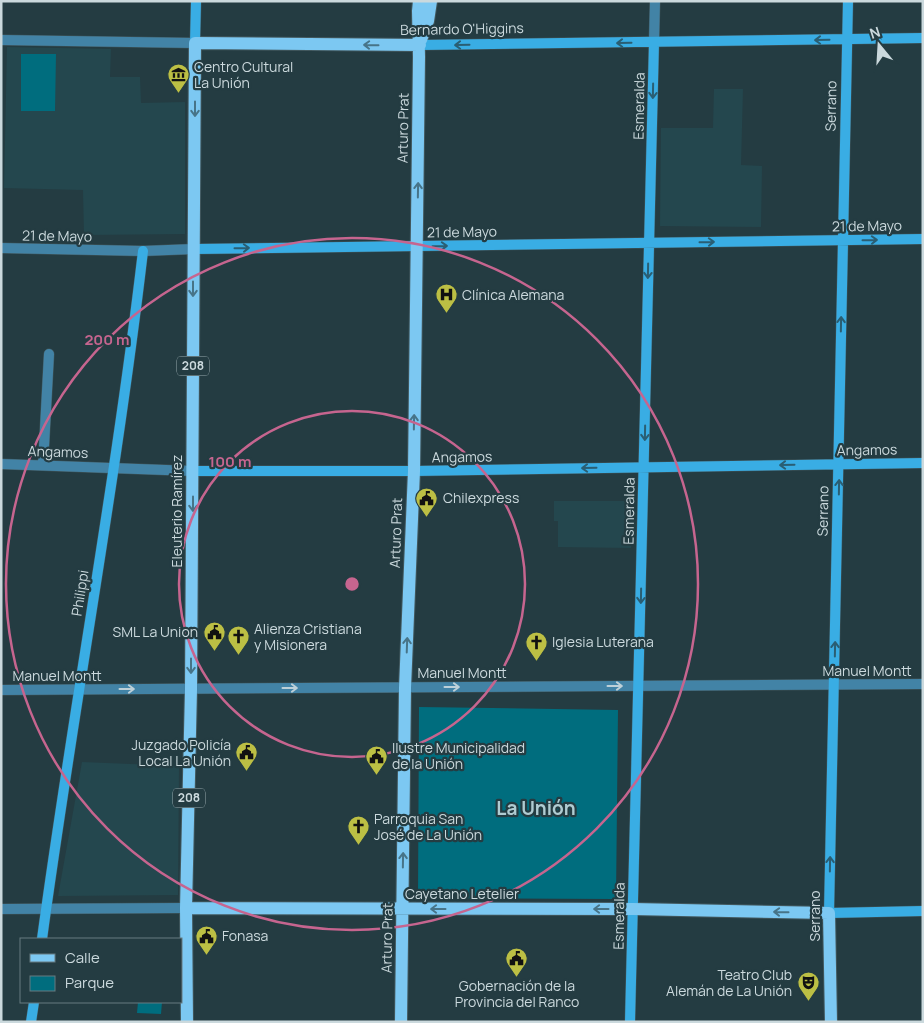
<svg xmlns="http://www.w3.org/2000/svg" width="924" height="1023" font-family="Manrope,sans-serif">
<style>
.built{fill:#24474e}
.green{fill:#006d7e}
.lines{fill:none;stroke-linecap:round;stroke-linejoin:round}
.street-casing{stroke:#42585e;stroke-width:11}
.secondary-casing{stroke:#42585e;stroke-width:11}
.primary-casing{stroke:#42585e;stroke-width:14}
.street{stroke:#4283a6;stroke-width:10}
.secondary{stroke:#39ade4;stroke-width:10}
.primary{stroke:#7cc8f2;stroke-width:12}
.oneway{stroke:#2a5e73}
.oneway2{stroke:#477488}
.oneway3{stroke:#bdd0d8}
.ring{fill:none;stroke:#c6658f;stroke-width:2.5}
.labels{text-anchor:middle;stroke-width:4.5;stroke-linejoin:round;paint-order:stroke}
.shield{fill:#243c42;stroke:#99aaae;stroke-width:1}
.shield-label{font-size:12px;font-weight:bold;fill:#cbd9dd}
.street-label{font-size:14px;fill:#cbd9dd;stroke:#243c42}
.poi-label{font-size:14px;fill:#cbd9dd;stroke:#243c42;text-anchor:start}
.district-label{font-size:19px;font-weight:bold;fill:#afccd2;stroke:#243c42}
.centre{fill:#c6658f;stroke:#243c42;stroke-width:2.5}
.ring-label{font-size:15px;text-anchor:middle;font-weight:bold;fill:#c6658f;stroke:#243c42;stroke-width:4.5;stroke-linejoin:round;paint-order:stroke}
</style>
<rect width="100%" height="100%" fill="#243c42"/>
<!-- built -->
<path class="built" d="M7,47L111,49L110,77H140L141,103L185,102V234L84,235L83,190L4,188Z
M714,89H743L741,165L762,166L761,227L660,226L661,128H713Z
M554,501H631V548L558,547V521H554Z
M82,762L179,766L178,895L58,896Z"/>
<!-- green -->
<path class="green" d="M21,54H56L55,111H21Z
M419,707L618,710L616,899L418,898Z
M138,1002H162L161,1014L137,1013Z"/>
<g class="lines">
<defs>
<path id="street" d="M1,40L195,43
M654,42L655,1
M1,248L143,251L194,249
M1,464L193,471
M43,465L49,354
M1,690L923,684
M1,909L186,908"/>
<path id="secondary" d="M848,1L829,913L923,911
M195,43L196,1
M420,45L923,38
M194,249L923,239
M193,471H414L923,463
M42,939C73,710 116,482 143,251
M31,1022L34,1002
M630,1022L654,42"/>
<path id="primary" d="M421,40L428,21L431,1
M186,908L633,909L829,913L831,1022
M187,1022L186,908L191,689L195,43L420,45
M401,1022L405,688L414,471L419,57L418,11L419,1"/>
</defs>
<!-- street casing -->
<use href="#street" class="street-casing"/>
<!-- secondary casing -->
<use href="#secondary" class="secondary-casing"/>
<!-- primary casing -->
<use href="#primary" class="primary-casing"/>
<!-- street -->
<use href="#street" class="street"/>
<!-- secondary -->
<use href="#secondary" class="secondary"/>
<!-- primary -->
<use href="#primary" class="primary"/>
</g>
<!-- one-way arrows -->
<defs><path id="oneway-shaft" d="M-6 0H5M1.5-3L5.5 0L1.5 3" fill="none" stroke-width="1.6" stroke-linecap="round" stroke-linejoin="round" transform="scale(1.25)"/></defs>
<g class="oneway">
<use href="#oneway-shaft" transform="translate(822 40) rotate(179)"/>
<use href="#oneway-shaft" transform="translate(624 43) rotate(179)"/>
<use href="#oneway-shaft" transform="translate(462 45) rotate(179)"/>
<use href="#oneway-shaft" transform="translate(653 91) rotate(91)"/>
<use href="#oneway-shaft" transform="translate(870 240) rotate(-1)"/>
<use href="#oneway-shaft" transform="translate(707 242) rotate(-1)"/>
<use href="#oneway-shaft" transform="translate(440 246) rotate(-1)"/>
<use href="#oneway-shaft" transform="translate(242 248) rotate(-1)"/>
<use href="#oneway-shaft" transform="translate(648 271) rotate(91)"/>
<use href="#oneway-shaft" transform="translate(841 324) rotate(-89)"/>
<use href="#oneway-shaft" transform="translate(645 433) rotate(91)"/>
<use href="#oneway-shaft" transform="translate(787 465) rotate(179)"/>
<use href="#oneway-shaft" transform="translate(589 468) rotate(179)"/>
<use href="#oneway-shaft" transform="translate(839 487) rotate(-89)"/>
<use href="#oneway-shaft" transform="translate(641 596) rotate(91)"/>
<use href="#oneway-shaft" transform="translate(835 649) rotate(-89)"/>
<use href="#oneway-shaft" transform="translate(830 864) rotate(-89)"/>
</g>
<g class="oneway2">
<use href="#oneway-shaft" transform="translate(371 45) rotate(-179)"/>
<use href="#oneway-shaft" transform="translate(195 109) rotate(90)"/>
<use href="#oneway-shaft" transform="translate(418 190) rotate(-89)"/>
<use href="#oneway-shaft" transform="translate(193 289) rotate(90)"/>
<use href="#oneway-shaft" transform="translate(414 422) rotate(-89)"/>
<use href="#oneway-shaft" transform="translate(193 504) rotate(90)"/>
<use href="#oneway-shaft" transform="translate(407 645) rotate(-88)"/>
<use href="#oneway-shaft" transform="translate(191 666) rotate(90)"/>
<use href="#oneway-shaft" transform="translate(403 860) rotate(-89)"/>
<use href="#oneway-shaft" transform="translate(438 909) rotate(180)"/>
<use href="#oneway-shaft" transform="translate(601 909) rotate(180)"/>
<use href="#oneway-shaft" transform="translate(781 912) rotate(-179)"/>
</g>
<g class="oneway3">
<use href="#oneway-shaft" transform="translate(615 686)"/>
<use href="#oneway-shaft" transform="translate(452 687)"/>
<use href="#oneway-shaft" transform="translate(290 688)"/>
<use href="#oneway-shaft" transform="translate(127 689)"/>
</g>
<!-- distance rings -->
<g class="ring">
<circle cx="352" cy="584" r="173"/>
<circle cx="352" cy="584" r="346"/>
</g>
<!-- icons -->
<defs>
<symbol id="museum-pin" viewBox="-11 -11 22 30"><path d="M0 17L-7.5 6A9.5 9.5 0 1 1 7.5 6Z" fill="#bcbf44" stroke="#243c42"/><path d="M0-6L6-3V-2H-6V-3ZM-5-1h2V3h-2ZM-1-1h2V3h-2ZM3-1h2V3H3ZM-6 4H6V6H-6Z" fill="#111"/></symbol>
<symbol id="hospital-pin" viewBox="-11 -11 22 30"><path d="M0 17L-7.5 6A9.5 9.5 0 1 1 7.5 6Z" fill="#bcbf44" stroke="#243c42"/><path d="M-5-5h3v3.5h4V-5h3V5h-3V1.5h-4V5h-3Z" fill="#111"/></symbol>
<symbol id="civic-pin" viewBox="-11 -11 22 30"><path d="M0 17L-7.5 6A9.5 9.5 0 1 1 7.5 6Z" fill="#bcbf44" stroke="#243c42"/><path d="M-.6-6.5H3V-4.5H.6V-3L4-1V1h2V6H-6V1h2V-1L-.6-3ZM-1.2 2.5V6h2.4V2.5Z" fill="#111"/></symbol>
<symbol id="church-pin" viewBox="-11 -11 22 30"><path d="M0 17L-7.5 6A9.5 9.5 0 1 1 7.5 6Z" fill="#bcbf44" stroke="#243c42"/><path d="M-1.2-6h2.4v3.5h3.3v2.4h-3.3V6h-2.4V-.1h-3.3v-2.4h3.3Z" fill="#111"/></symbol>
<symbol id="theatre-pin" viewBox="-11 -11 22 30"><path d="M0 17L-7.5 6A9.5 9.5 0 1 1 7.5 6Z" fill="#bcbf44" stroke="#243c42"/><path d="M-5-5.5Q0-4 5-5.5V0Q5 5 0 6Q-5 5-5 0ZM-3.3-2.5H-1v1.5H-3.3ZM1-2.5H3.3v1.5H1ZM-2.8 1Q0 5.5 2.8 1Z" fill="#111"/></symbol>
</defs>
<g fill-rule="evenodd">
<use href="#museum-pin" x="166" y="62" width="25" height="34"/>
<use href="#hospital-pin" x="434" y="282" width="25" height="34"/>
<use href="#civic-pin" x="414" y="486" width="25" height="34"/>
<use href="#civic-pin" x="202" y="620" width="25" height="34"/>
<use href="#church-pin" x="226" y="624" width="25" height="34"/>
<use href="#church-pin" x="524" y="630" width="25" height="34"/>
<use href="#civic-pin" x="234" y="740" width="25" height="34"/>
<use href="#civic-pin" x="364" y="744" width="25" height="34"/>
<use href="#church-pin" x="346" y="814" width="25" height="34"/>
<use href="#civic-pin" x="194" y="924" width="25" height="34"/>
<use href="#civic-pin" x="504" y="946" width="25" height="34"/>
<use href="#theatre-pin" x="796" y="970" width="25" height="34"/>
</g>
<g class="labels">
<!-- shield labels -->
<g class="shield">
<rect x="177" y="356.5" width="32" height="19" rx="4"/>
<rect x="173" y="788.5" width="32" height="19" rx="4"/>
</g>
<g class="shield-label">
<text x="193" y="370">208</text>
<text x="189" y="802">208</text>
</g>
<!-- street labels -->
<g class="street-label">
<text transform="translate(462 29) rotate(-1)" y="5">Bernardo O'Higgins</text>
<text transform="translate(639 106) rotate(-89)" y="5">Esmeralda</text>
<text transform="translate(831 106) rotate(-89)" y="5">Serrano</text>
<text transform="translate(403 128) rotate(-89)" y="5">Arturo Prat</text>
<text transform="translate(867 226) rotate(-1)" y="5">21 de Mayo</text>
<text transform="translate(462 232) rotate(-1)" y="5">21 de Mayo</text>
<text transform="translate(57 236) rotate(1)" y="5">21 de Mayo</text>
<text transform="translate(867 450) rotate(-1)" y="5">Angamos</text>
<text transform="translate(58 452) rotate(2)" y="5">Angamos</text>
<text transform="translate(462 457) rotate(-1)" y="5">Angamos</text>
<text transform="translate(177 511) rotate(-90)" y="5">Eleuterio Ramírez</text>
<text transform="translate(629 511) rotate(-89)" y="5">Esmeralda</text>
<text transform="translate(823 511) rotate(-89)" y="5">Serrano</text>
<text transform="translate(396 533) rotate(-88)" y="5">Arturo Prat</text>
<text transform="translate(80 593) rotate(-81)" y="5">Philippi</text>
<text x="867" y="676">Manuel Montt</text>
<text x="462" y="678">Manuel Montt</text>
<text x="57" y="681">Manuel Montt</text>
<text x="462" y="899">Cayetano Letelier</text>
<text transform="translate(619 916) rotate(-89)" y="5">Esmeralda</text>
<text transform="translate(815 916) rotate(-90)" y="5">Serrano</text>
<text transform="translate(387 938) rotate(-89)" y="5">Arturo Prat</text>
</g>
<!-- poi labels -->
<g class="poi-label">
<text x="194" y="72">Centro Cultural<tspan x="194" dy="16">La Unión</tspan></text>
<text x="462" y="300">Clínica Alemana</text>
<text x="443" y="503">Chilexpress</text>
<text x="254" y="634">Alienza Cristiana<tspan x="254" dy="16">y Misionera</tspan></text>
<text x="198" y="637" text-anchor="end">SML La Union</text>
<text x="552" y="647">Iglesia Luterana</text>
<text x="231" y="750" text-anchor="end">Juzgado Policía<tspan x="231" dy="16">Local La Unión</tspan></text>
<text x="392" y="753">Ilustre Municipalidad<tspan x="392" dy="16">de la Unión</tspan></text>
<text x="374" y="824">Parroquia San<tspan x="374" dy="16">José de La Unión</tspan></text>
<text x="222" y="941">Fonasa</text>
<text x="792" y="980" text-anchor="end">Teatro Club<tspan x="792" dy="16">Alemán de La Unión</tspan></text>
<text x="517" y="991" text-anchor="middle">Gobernación de la<tspan x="517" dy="16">Provincia del Ranco</tspan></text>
</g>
<!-- district labels -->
<g class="district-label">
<text x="536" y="815">La Unión</text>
</g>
</g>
<circle cx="352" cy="584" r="8" class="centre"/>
<g class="ring-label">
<text x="107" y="345">200 m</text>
<text x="230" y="467">100 m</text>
</g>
<!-- border -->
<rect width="924" height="1023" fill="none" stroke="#cbd9dd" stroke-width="5"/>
<!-- legend -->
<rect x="20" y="938" width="162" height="65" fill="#243c42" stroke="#677b80"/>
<rect x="30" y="954" width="25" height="8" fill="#7cc8f2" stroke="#677b80"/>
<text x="65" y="963" font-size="15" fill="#cbd9dd">Calle</text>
<rect x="30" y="976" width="25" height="15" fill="#006d7e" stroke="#677b80"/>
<text x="65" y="988" font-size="15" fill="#cbd9dd">Parque</text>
<!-- north arrow -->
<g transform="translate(879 45) rotate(342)" stroke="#243c42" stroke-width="4" paint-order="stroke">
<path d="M0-4L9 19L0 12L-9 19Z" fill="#cbd9dd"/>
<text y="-8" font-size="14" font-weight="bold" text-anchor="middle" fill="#cbd9dd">N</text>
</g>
</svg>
